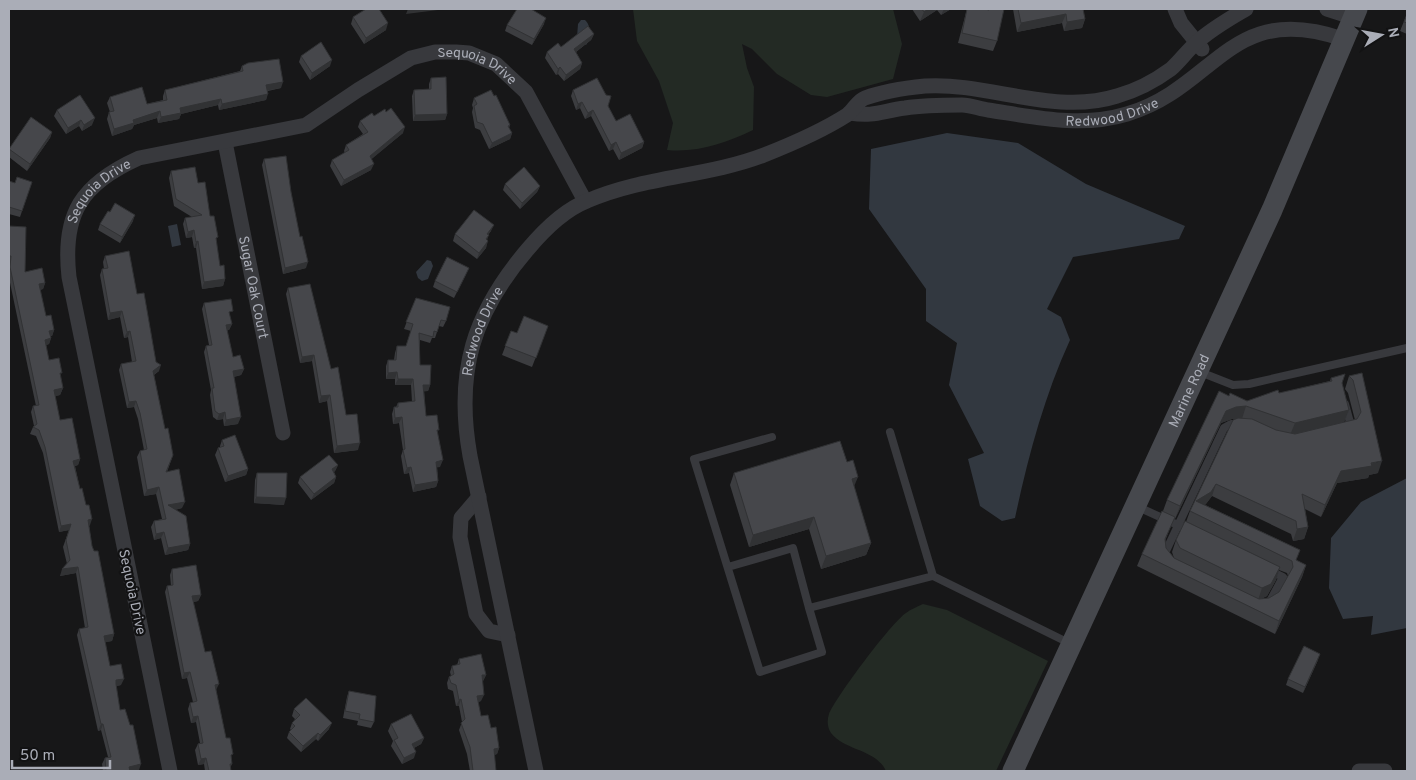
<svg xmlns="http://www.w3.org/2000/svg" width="1416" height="780" font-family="Overpass,sans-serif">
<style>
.green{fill:#232a24}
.water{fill:#323840}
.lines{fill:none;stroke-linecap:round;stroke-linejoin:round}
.lane{stroke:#38393d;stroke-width:8}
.street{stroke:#38393d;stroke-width:15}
.secondary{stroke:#46484d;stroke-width:21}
.wall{fill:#3c3d40;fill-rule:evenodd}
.shaded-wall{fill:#313234}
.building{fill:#46474b;stroke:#313234}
.labels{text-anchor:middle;stroke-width:4.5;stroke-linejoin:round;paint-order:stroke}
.street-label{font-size:14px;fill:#aaadb7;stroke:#121213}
</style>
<rect width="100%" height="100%" fill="#171718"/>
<!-- green -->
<path class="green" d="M633,9H893L902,44L893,79L827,97L811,95L777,74L752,49L742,44L747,68L754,87L753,130C726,143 697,153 667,150L673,123L659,81L637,41Z
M923,604L947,610L1048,661L996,771H886C876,749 845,751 831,733C827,727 827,720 829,714C836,697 891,623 906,613C911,609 917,607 923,604Z"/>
<!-- water -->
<path class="water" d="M581,20H585C591,25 592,39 586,45L577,37L578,24Z
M947,133L1018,143L1086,184L1185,226L1179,239L1073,257L1047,309L1061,317L1070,340C1044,397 1028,457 1015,518L1002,521L980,506L968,459L984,453L949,385L957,343L926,321V289L869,209L871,149Z
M177,224L181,245L172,247L168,226Z
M427,260L431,261L433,266L428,279L422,281L418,278L416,272Z
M1407,478V628L1371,635L1373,616L1343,619L1329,588L1331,538L1361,502Z"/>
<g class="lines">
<!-- lane -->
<path class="lane" d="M1200,372L1233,385L1249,384L1407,348
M1345,404L1351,426L1349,427
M890,432L933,576L1071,644
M772,437L694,459L760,672L822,652L809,608L933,576
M1136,506L1191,531
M1166,557V551L1224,428L1231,424H1239
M728,567L793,548L809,608
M1269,570L1283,577L1269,603"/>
<!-- street -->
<g class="street">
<path d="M1175,9L1181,23L1202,49"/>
<path d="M1327,9L1352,17"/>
<path id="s1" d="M850,113C874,117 882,111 905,108C924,105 943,105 962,105C971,105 980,109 988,110C1034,117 1081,128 1127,114C1217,87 1229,0 1343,39"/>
<path id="s2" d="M225,142L283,433"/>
<path d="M479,497L461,518L460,537L476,614L489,631L508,635"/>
<path id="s3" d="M170,771L69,277C62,214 81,184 139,158L306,125L358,90L411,58L435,52H456L469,53L496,64L526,92L585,201"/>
<path id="s4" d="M536,771L470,456C455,372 473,313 528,249C544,230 564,210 587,201C644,176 707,177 764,155C792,144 822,131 847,115C854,110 857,101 865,98C884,91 905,88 925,86C989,82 1054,116 1117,96C1135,91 1156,80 1171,69C1180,61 1187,51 1196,43C1211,29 1229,19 1246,9"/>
<path d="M1359,771H1385"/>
</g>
<!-- secondary -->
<path class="secondary" id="s5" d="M1013,771L1272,210L1357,9"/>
</g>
<!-- wall -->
<path class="wall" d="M912,9H951L941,15L937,10L920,21Z
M967,9H985L988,10V9H1003L997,41L993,51L958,43Z
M1013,9H1083L1085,19L1082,28L1064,31L1062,23L1017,32Z
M1407,14V34L1400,31Z
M353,17L386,30L364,44L351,24Z
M544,24L532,45L505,31L507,25Z
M594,34L591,40L576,52L582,63L580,69L564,81L558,74L556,75L545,58L547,52Z
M301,56L330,66L310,80L299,62Z
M242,66L281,88L268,91L266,100L219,110L218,105L181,114L179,119L158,123L157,118L134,125L132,129L112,136L107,119L109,112H110L107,103L110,97L147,104L163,100V96L165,90L240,71Z
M431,78L447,114L445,120L413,121L412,96L414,90L429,89V84Z
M573,90L608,106L616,121L644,142L642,148L619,160L613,149L609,151L591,116L585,119L580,108L576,110L571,96Z
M494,96L510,125L509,128L512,133L510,139L489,149L480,130L475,128L472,112L473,108L472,105L474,98Z
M57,110L92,125L82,131L79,126L66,134L54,116Z
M374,116L403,133L371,159V170L341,186L330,166L332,160L345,153L344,151L346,145L363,134L358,127L360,121Z
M52,132L50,138L27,171L9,157V149Z
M264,159L291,192L306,268L283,274L262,165Z
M171,171L198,183L210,216L216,242L220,266L225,279L223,286L202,289L196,248H194L192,237L186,238L183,224L185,218L192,217L174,206L169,178Z
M9,181L14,183L32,182L20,217L9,214Z
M505,184L540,186L537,192L520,209L503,190Z
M110,212L133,221L120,243L98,230L100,224Z
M9,226L25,272L45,283L43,289L40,290L46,316L54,330L52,336H51V338L49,344L46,345L49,360L60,376L63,388L60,395L55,396L60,420L80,459L78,465L75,466L80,489L90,525L89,526L92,546L114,634L112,641L105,642L110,666L121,685L116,686L120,710L139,770L135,771H103L102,764L105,758L108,757L101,730L98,731L77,635L79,629L85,628L76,573L60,576L67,564L63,547L69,530L59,532L43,453L36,436L30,434L33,427L34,426L31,412L33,406H36L9,278Z
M491,231L488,235L486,248L477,259L453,241L455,234Z
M105,256L137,294L156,362L159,371L154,375L165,429L173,455L167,472L182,508L175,510L190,544L188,550L165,555L161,538L154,540L151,527L154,521L162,519L156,494L144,496L137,457L140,451L144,450L138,419L134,407L127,408L119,370L121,364L132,362L128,337L124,338L120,317L108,320L100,275L102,269H104L103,262Z
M466,274L454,298L433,287L435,281Z
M288,288L331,369L358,450L334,453L327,401L319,403L312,361L300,363L286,294Z
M416,298L446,321L443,327L439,326L435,338H432L430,343L420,340V365L430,385L428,391H424L426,416L438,434L440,467H437L438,481L436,487L413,492L409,473L404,474L401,456L403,450L399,423L393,424L392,414L394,407H396L398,403L412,402L411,385H395V379H386V366L388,360H394L395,353L397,346H406L411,331L404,329Z
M204,303L230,318L232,324L229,330H227L233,357L244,369L241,375L234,377L238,424L224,426L223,419L217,420L213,417L210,395L211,390L204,352L206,346L209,345L202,309Z
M548,326L532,367L502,355L511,331L517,333Z
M1362,373L1378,473L1369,475L1368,478L1337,483L1321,517L1305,509L1308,527L1304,539L1293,541L1291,534L1212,496L1205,505L1300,550L1296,560L1306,565L1302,577L1275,634L1137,566L1142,554L1163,511L1167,500L1229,396L1247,401L1330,381L1331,378L1342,383L1349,410L1344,422L1355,420L1348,393L1345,389L1349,376ZM1232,419H1236L1190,511L1186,522L1176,540L1172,552L1174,558L1166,548L1165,541L1174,518L1175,519L1221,423ZM1279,570L1287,573L1288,576L1279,592L1269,598L1261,599L1267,596L1276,580Z
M222,440L248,469L246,475L225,482L215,455L218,448L220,447V446Z
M338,465L335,471L334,472L336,477L334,483L311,500L298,483L300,477Z
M257,473L284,505L254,503L255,480Z
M734,473L854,487L871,543L866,555L821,569L809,529L749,547L730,485Z
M172,569L201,595L198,601L193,602L205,652L216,690L226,738L231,760L232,764L230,768L231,771H205L204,764L198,765L195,750L198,744L200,743L196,722L191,723L188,709L190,703L193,702L187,678L182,679L165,592L167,586H171L170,575Z
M459,659L486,675L483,681H482L481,701L478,702L481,716L491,728L499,748L497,754L494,755L496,771H470L467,754L459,730L462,722L459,706H456L453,691L448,689L447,683L449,677L451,676L450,672L452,666L457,665Z
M1318,660L1303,693L1286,685L1288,679Z
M349,691L374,722L371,728L357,725L358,721L343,718L347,697Z
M294,709L329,729L318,741L316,739L301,752L287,738L289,732L291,730L290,729L292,723L295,719L292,716Z
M391,724L424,738L421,744L414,748V758L402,764L391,746L393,741L388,731Z"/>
<!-- shaded-wall -->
<path class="shaded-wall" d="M408,9H446L406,14Z
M928,9H938L937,10L920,21L924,12Z
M944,9H951L941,15Z
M1066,14L1062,23L1017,32L1021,23Z
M546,18L544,24L532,45L534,39Z
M1085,19L1082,28L1064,31L1067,22Z
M388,23L386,30L364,44L366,38Z
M594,34L591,40L572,55L574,49Z
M332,60L330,66L310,80L312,73Z
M582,63L580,69L564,81L566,75Z
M560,67L558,74L556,75L558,69Z
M283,82L281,88L264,91L266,85Z
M268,94L266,100L219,110L222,104Z
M221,99L218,105L181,114L179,119L158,123L161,117L180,108Z
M582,102L580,108L576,110L578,104Z
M593,110L591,116L585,119L588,113Z
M160,111L157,118L134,125L132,129L112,136L114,129L133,120Z
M447,114L445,120L413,121L415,115Z
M95,118L92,125L82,131L84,125Z
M81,120L79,126L66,134L68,128Z
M405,127L403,133L367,163L370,156Z
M52,132L50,138L27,171L30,164Z
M512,133L510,139L489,149L492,143Z
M616,142L613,149L609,151L611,145Z
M644,142L642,148L619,160L621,153Z
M374,164L371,170L341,186L344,180Z
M540,186L537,192L520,209L522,203Z
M135,215L133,221L120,243L122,237Z
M494,225L491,231L484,240L487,234Z
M194,230L192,237L186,238L188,232Z
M198,241L196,248H194L196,242Z
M488,241L486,248L477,259L479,253Z
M308,262L306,268L283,274L285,268Z
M225,279L223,286L202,289L204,282Z
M45,283L43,289L37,290L39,284Z
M122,311L120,317L108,320L110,313Z
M232,324L229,330L224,331L226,325Z
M54,330L52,336L47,337L49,331Z
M130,331L128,337L124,338L127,332Z
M51,338L49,344L42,347L45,340Z
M314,355L312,361L300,363L302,357Z
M161,365L159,371L150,377L153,371Z
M244,369L241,375L231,377L233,371Z
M397,372L395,379H386L388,373Z
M398,379H413L411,385H395Z
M423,385H430L428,391L421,392Z
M63,388L60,395L52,397L54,390Z
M330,395L327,401L319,403L321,396Z
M136,401L134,407L127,408L129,402Z
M1246,406L1242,419H1232L1221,423L1175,519L1180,506L1226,411L1236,407Z
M1349,410L1344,422L1290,435L1295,423Z
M225,412L223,419L217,420L219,414Z
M241,417L238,424L224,426L226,420Z
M402,417L399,423L393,424L395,418Z
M360,443L358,450L334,453L337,446Z
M80,459L78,465L71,467L73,461Z
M443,460L440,467L434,468L436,462Z
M1382,461L1378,473L1369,475L1368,478L1337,483L1321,517L1325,505L1341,471Z
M338,465L335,471L330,475L332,469Z
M411,467L409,473L404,474L407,468Z
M248,469L246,475L225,482L228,476Z
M336,477L334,483L311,500L314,494Z
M858,477L853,489L852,479Z
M438,481L436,487L413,492L415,485Z
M1216,484L1212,496L1206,504L1192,513L1196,501Z
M159,487L156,494L144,496L147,490Z
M256,497L286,498L284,505L254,503Z
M185,502L182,508L166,512L168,505Z
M814,517L809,529L749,547L753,535Z
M92,519L90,525L85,526L88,520Z
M71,524L69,530L59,532L61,526Z
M1308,527L1304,539L1293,541L1297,529Z
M164,532L161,538L154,540L156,534Z
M871,543L866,555L821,569L826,556Z
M190,544L188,550L165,555L168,548Z
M1306,565L1302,577L1275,634L1279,621Z
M78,567L76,573L60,576L62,569Z
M1280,567L1276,580L1267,596L1258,600L1262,588Z
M201,595L198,601L190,603L192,596Z
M114,634L112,641L102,643L104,636Z
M1320,654L1318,660L1303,693L1305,687Z
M190,672L187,678L182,679L184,673Z
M482,675H486L483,681L479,682Z
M124,679L121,685L114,687L116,680Z
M219,684L216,690L212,691L215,685Z
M484,695L481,701L475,703L477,696Z
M461,699L459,706H456L459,700Z
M198,716L196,722L191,723L193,717Z
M332,723L329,729L318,741L320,735Z
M101,724H103L101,730L98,731Z
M318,733L316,739L301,752L303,746Z
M424,738L421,744L410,750L412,744Z
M499,748L497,754L491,756L494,749Z
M416,752L414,758L402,764L404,758Z
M206,758L204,764L198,765L201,759Z
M141,764L139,770L127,771L129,767Z"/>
<!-- building -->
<path class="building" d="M366,9H379L388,23L366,38L353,17Z
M517,9H531L546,18L534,39L507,25Z
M922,9H928L924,12Z
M967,9H985L989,10V9H1004L997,41L962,33Z
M1018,9H1083L1085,19L1067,22L1066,14L1021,23Z
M1407,14V23L1404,22Z
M588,26L594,34L574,49L582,63L566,75L560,67L558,69L547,52L558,43L561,47Z
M321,42L332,60L312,73L301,56Z
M279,59L283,82L266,85L268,94L222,104L221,99L180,108L181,113L161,117L160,111L133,120L134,123L114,129L109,112L114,111L110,97L142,87L147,104L167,100L165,90L243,71L242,66L248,63Z
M446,77L447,114L415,115L414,90L431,89V78Z
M597,78L606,95L611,96L608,106L616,121L630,114L644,142L621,153L616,142L611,145L593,110L588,113L582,102L578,104L573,90Z
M491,90L494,96L496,95L510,125L508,126L512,133L492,143L483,124L477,122L474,106L477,104L474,98Z
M80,95L95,118L84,125L81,120L68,128L57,110Z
M391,108L405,127L370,156L374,164L344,180L332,160L349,150L346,145L368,132L360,121L372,113L374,116L385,109L386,112Z
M31,117L52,132L30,164L9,149Z
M286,156L291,192L300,237L302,236L308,262L285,268L264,159Z
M195,167L198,183L205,182L210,216H214L218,237L216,238L220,266L224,265L225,279L204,282L198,241L196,242L194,230L188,232L185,218L202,215L176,199L171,171Z
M524,167L540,186L522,203L505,184Z
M17,177L32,182L22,211L9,207V181L15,183Z
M115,203L135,215L122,237L100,224L108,211L110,212Z
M474,210L494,225L487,234L489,235L486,239L488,241L479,253L455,234Z
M9,226L26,227L25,272L42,268L45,283L39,284L46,316L51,315L54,330L49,331L51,338L45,340L49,360L59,358L62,373H60L63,388L54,390L60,420L72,418L80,459L73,461L80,489L82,488L86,505H89L92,519L88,520L92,546L94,551H98L114,634L104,636L110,666L121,664L124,679L116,680V684L120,710L125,709L130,725H133L141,764L129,767L130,771H106L105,758L111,757L103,724H101L79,629L88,627L78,567L62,569L70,560L66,540L71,524L61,526L45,447L39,430L33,427L37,424L33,406L39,405L10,267L11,256H9Z
M129,251L137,294L144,293L156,362L161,365L153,371L165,429L168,428L173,455L166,472L179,469L185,502L168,505L186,516L190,544L168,548L164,532L156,534L154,521L166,519L159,487L147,490L140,451L147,449L140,413L136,401L129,402L121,364L136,361L130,331L127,332L122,311L110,313L102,269L108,268L105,256Z
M447,257L469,268L457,292L435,281Z
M310,284L331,369L338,367L346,415L357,414L360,443L337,446L330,395L321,396L314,355L302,357L288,288Z
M416,298L450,307L446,321L441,320L437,332L434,331L433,337L419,333L420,365H431L430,385H423L426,416L437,415L439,430H437L443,460L436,462L438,481L415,485L411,467L407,468L403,450L405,449L402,417L395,418L394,407H398V403L415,401L413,379H398L397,372L388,373V360H396L397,346H406L413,324L406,322Z
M231,299L233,311L229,312L232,324L226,325L233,357L240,355L244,369L233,371L241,417L226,420L225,412L219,414L215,411L212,388H214L206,346L212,345L204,303Z
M524,316L548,326L536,358L505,346L511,331L517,333Z
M1362,373L1382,461L1371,463L1372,466L1341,471L1325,505L1302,494L1308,527L1297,529L1296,521L1216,484L1211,492L1196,501L1300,550L1296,560L1306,565L1279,621L1142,554L1162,511L1175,517L1165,539L1166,548L1174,558L1259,599L1269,598L1279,592L1293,567L1292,561L1190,511L1233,420L1238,418L1252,419L1276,430L1295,434L1357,419L1361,412L1353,380L1349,376Z
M1345,374L1342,383L1349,410L1295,423L1246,406L1236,407L1226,411L1180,506L1167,500L1219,391L1229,396L1230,393L1247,401L1278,390L1279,393L1332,381L1331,378Z
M235,435L248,469L228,476L218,448L224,446L222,440Z
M840,441L847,462L853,460L858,477L852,479L871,543L826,556L814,517L753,535L734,473Z
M329,455L338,465L332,469L336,477L314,494L300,477Z
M257,473H287L286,498L256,497Z
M1185,521L1280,567L1271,584L1262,588L1180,548L1176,540Z
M196,565L201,595L192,596L205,652L211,651L219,684L215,685L226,738H230L233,754L231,755L232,764H230L231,771H209L206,758L201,759L198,744L203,743L198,716L193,717L190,703L197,701L190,672L184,673L167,586L173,585L172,569Z
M1304,646L1320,654L1305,687L1288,679Z
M481,654L486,675H482L484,695L477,696L481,716L488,715L491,728L496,727L499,748L494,749L496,771H473L470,747L461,723L465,719L461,699L459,700L456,685L451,683L449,677L454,674L452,666L460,664L459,659Z
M349,691L376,696L374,722L359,719L360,714L345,711Z
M306,698L332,723L320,735L318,733L303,746L289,732L295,726L292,723L300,715L294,709Z
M411,714L424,738L412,744L416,752L404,758L394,740L398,738L391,724Z"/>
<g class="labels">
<!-- street labels -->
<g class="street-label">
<text dy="5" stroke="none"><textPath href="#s3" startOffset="1021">Sequoia Drive</textPath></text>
<text dy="5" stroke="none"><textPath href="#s1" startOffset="265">Redwood Drive</textPath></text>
<text dy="5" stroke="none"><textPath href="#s3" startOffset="602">Sequoia Drive</textPath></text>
<text dy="5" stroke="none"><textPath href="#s2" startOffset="148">Sugar Oak Court</textPath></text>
<text dy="5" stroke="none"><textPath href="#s4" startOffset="450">Redwood Drive</textPath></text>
<text dy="5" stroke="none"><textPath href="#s5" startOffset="419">Marine Road</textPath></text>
<text transform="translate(133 592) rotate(78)" y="5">Sequoia Drive</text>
</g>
</g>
<!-- border -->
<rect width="1416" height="780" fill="none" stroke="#aaadb7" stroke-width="20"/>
<!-- north arrow -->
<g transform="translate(1381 35) rotate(79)" stroke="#121213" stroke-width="4" paint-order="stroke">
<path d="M0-4L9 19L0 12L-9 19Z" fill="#aaadb7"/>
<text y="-8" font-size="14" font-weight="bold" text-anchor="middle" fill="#aaadb7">N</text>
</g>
<!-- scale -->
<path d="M12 760v8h98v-8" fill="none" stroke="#aaadb7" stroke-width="2.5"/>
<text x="20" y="760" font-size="15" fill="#aaadb7" stroke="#121213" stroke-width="4" paint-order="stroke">50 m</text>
</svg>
